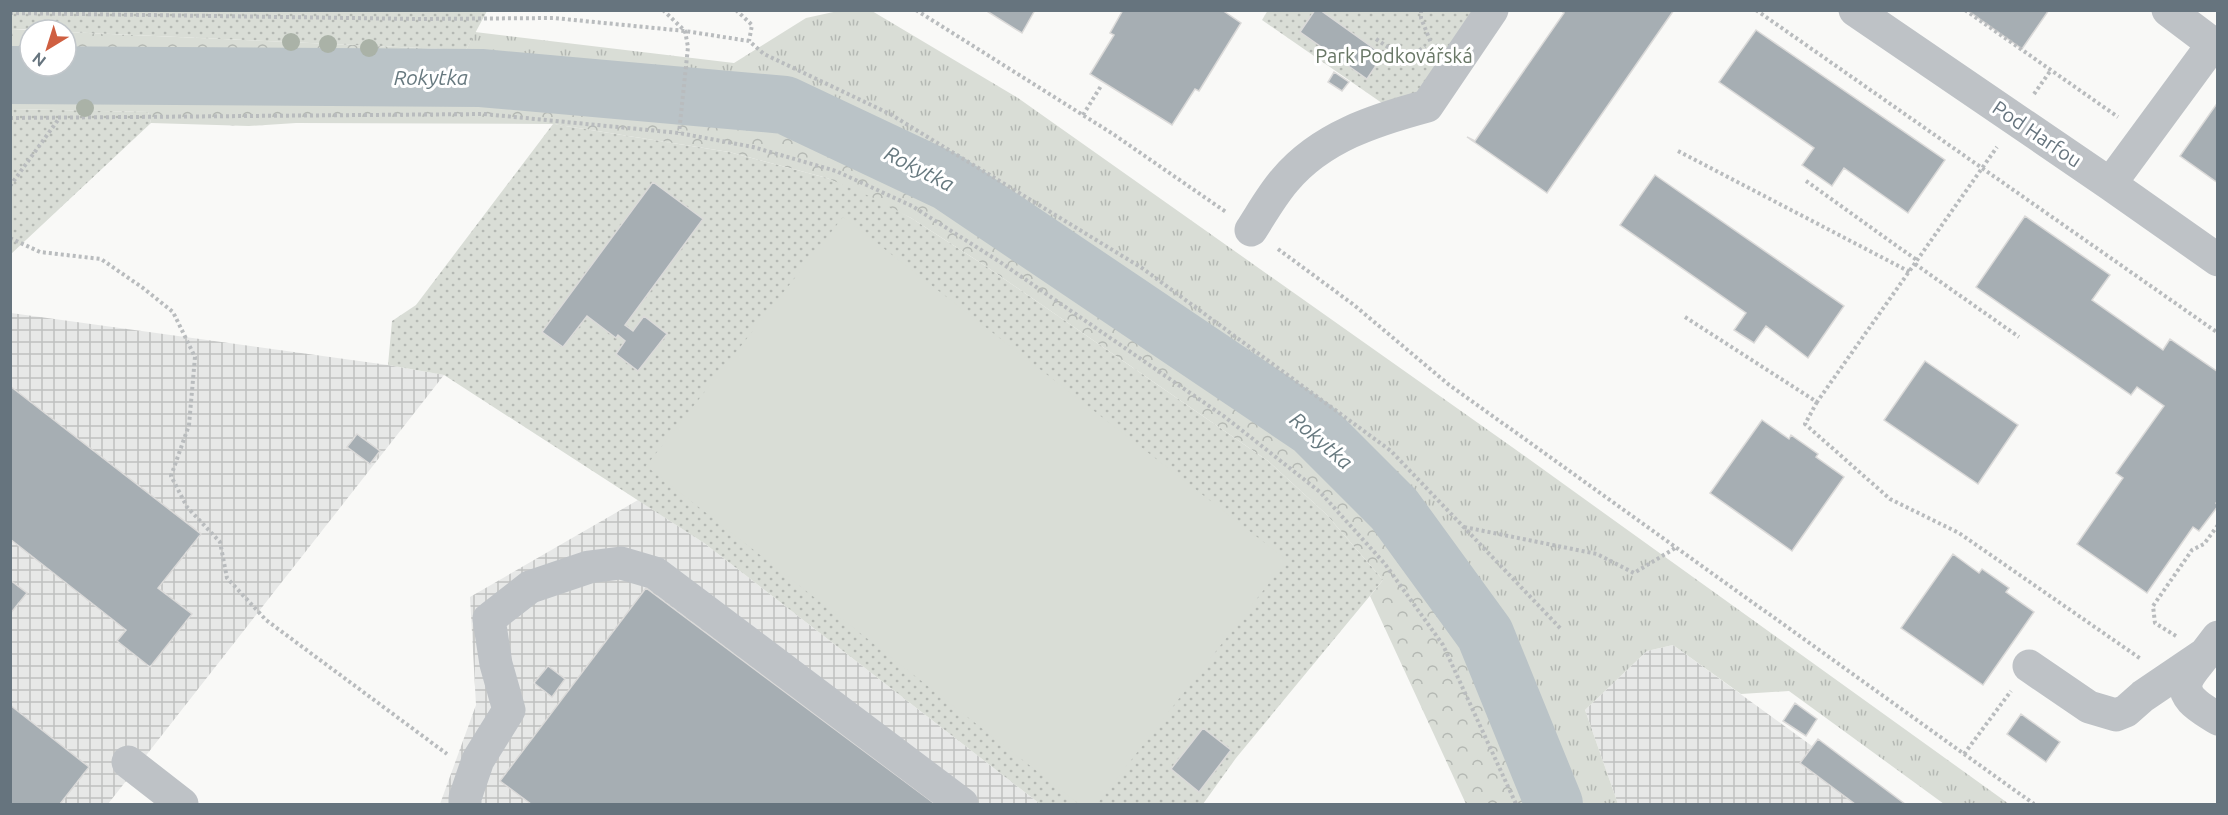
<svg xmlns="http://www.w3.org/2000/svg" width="2228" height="815" font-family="Ubuntu,sans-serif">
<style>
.industrial{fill:url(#industrial-grid)}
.grass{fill:url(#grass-tufts)}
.forest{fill:url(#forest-crowns)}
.park{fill:url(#park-dots)}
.pitch{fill:#d9ddd6}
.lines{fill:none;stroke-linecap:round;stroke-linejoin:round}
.river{stroke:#bac3c7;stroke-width:58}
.building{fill:#a6aeb3;stroke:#dbdad9;stroke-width:1.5}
.path{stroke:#b9bcbe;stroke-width:4;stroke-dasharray:3 3;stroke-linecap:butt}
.minor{stroke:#bec2c6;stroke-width:33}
.tree{fill:#aab2a7}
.labels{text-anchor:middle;stroke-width:6;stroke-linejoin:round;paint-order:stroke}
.park-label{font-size:20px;fill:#697766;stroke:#fff}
.street-label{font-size:20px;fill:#66747e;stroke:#fff}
.water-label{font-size:21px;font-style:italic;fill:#67797f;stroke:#fff}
</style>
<defs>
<pattern id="industrial-grid" width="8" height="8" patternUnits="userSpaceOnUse" patternTransform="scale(1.5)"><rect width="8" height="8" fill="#e7e8e7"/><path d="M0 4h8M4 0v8" fill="none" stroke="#bfc1c0"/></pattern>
<pattern id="grass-tufts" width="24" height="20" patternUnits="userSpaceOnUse" patternTransform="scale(1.5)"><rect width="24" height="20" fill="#d9ddd6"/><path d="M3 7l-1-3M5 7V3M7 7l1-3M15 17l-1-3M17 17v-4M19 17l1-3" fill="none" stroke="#b4b8b3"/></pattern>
<pattern id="forest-crowns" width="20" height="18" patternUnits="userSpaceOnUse" patternTransform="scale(1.5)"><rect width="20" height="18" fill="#d9ddd6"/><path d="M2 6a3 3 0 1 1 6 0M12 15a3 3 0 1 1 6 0" fill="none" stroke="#b4b8b3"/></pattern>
<pattern id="park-dots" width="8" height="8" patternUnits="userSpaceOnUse" patternTransform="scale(1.5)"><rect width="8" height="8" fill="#d9ddd6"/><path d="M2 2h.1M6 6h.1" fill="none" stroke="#b4b8b3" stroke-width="1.8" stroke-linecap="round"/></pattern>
</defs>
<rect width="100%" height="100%" fill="#f9f9f7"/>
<!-- industrial -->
<path class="industrial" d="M11,313L388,365L444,375L108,804H11Z
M638,500L704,543L1040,804H440L476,705L470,597Z
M1673,645L1812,746L1818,739L1905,804H1618L1585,710L1647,651Z"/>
<!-- grass -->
<path class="grass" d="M838,11H872L1018,98L1512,447L2009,804H1944L1789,691L1741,694L1673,645L1647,651L1585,710L1618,804H1573L1517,664L1448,562L1373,462L1300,397L936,159L794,83L657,67L466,50L475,32L734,63L806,18Z"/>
<!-- forest -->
<path class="forest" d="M11,29L30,30V66H66V32L466,50L793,83L936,159L1301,397L1373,462L1448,562L1517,664L1573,804H1466L1370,596L1383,580L1326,514L1268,461L984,265L911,218L827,178L729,152L553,124L296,123L249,126L151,123L148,112L11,109Z"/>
<!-- park -->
<path class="park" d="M11,10H487V11L466,50L66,32V30L11,29Z
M1268,10L1481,11L1405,119L1262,20Z
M11,109L148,112L151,123L11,254Z
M553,124L729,152L827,178L876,199L911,218L984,265L1268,461L1326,514L1383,580L1236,758L1203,804H1040L704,543L444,375L388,365L392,321L416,305Z"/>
<!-- pitch -->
<path class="pitch" d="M843,217L1287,560L1097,804H1079L646,466Z"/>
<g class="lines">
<!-- river -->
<path class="river" d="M10,75L481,78L785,105L948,182L1313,428L1394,509L1485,634L1554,804"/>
</g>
<!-- building -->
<path class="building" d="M985,10H1035L1022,33Z
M1123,10H1222L1241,23L1199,91L1195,89L1172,125L1090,74L1114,35L1110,33Z
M1315,10H1320L1383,55L1367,79L1300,32Z
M1560,10H1674L1547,193L1467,137L1475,141L1564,13Z
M1967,10H2049L2022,49Z
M1756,30L1945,160L1908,213L1844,168L1832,186L1802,165L1814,148L1719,82Z
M1334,72L1349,82L1342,91L1328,82Z
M2218,102V183L2180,156Z
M1655,175L1844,306L1808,358L1766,326L1754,343L1734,330L1746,313L1620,225Z
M653,182L703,219L625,325L633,331L644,316L667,334L638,371L616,354L625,341L618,335L616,338L587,316L563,347L542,332Z
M2025,216L2110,275L2092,300L2163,350L2170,339L2218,372V501L2216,503L2218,506L2199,531L2193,527L2147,593L2077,544L2123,478L2116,473L2164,406L2137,387L2131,395L1976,287Z
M1925,361L2018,425L1978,484L1884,420Z
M10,386L201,534L158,588L192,614L150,667L117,641L126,630L10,539Z
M1762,420L1789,439L1791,435L1818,454L1816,457L1844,477L1792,551L1710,493Z
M357,434L380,451L370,464L347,447Z
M1953,554L1979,573L1982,569L2009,588L2006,592L2034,612L1983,685L1901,628Z
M10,580L27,593L10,614Z
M646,588L935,804H531L500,781Z
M548,666L565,679L552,697L534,683Z
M1795,703L1817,719L1806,736L1783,721Z
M10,705L89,767L60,804H10Z
M2021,714L2060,742L2046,762L2007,734Z
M1203,728L1231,750L1199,792L1171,769Z
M1818,739L1905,804H1855L1800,763Z"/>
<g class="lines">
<!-- path -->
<path class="path" d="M663,10L685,31L688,47L679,133
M736,10L752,25L749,41
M916,10L1113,134L1226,212
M1421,10V18L1431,43
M1756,10L2218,333
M1965,10L2118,117
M10,13L418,19L554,18L685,31L749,41L764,54L890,114L1142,268L1391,451L1561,629
M1376,39C1392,50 1407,62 1425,46
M2034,94L2051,70
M1083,115L1101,86
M10,118L484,114L679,133L753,147L836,171L912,206L1000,262L1225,417L1320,492L1385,564L1443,645L1516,804
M1678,151L1910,272
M1806,181L1918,261
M10,186L58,120
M10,238L40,252L101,259L143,288L173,312L195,357L189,425L171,476L187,507L220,542L227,578L266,620L447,754
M1278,249L1354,305L1448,384L2034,804
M1915,264L2019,337
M1685,317L1817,402L1997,147
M1817,402L1805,424L1890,499L1959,533L2141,659
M1464,527L1597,554L1634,573L1677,547
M2176,636L2155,623L2153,606L2192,550L2204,544L2218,525
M1964,754L2011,691"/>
<!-- minor -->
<path class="minor" d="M1855,10L2110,184L2218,260
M2110,184L2213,44L2168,10
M1251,230C1262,213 1272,195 1285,180C1321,137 1375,120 1427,106L1492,10
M2204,656C2199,663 2190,672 2187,680C2180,699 2205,710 2218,719
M2029,666L2089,707L2116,715L2126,711L2143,696L2205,654L2218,637
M128,762L182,804
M465,804V798L478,760L509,710L496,664L489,619L530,587L589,567L621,563L655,573L962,804"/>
</g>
<!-- trees -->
<g class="tree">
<circle cx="291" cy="42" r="9"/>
<circle cx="328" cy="44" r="9"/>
<circle cx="369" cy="48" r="9"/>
<circle cx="85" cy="108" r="9"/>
</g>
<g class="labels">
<!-- park labels -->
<g class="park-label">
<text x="1394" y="63">Park Podkovářská</text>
</g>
<!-- street labels -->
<g class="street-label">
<text transform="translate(2037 134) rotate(34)" y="7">Pod Harfou</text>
</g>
<!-- water labels -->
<g class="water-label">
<text x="431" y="85">Rokytka</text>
<text transform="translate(919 169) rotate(27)" y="7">Rokytka</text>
<text transform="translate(1321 441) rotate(41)" y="7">Rokytka</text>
</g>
</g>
<!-- border -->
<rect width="2228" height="815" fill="none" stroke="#66747e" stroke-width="24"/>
<!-- north arrow -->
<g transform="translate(48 48) rotate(218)"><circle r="28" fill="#ffffff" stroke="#c2c7cb" stroke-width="1.5"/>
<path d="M0-4.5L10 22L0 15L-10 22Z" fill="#cf5f41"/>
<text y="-9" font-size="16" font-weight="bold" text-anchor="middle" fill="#66747e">N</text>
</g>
</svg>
